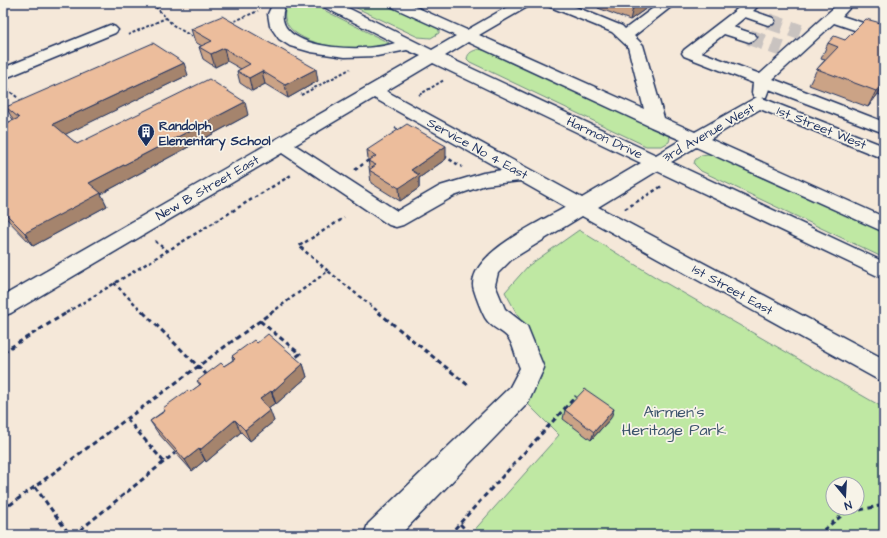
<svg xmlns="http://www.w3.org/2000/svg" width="887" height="538" font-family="'Architects Daughter',sans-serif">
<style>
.green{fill:#bfe8a3;stroke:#6d8c80;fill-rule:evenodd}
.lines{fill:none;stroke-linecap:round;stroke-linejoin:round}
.minor-tunnel{stroke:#c9c3c0;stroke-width:16;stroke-dasharray:16 8;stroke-linecap:butt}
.minor-casing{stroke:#1b2f5e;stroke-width:3}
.path-far2{stroke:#1b2f5e;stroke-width:2;stroke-dasharray:3 2;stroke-linecap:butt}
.path-far1{stroke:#1b2f5e;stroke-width:2.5;stroke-dasharray:3.5 3;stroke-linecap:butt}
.path{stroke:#1b2f5e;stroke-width:3;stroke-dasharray:5 3.5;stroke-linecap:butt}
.minor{fill:#f7f3e8;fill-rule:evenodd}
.wall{fill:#cba386;stroke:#1b2f5e}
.shaded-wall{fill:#a5846d;stroke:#1b2f5e}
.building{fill:#ecbd9c;stroke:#1b2f5e}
.labels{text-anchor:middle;stroke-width:3.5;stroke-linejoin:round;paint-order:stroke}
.poi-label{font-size:13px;font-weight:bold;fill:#1b2f5e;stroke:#f7f3e8;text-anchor:start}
.street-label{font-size:13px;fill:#1b2f5e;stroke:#f7f3e8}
.near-park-label{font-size:16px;fill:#3c546c;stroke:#f7f3e8}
</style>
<rect width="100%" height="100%" fill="#f5e8d9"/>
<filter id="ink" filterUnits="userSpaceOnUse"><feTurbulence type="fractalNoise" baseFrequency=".025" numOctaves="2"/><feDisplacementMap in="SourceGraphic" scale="8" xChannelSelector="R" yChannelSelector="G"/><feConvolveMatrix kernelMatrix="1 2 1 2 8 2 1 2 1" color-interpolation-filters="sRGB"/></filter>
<g filter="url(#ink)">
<!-- green -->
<path class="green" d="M288,3H310L389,43C368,58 265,45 288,3Z
M346,3H384L436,26L439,30V33L431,38L418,37Z
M479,49L491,52L663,130L670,138L669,142L662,146H646L470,62L467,59C468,52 473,51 479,49Z
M708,154L715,155L884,231V258L701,171L694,164L695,160L701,155Z
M579,230L657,278L884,408V535H470L559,435L519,395L542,378L521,321L505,292L528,266ZM833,484H857V508H833Z"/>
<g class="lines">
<!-- minor-tunnel -->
<path class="minor-tunnel" d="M768,21L800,32
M749,37L782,49"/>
<defs>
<path id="minor" d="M273,3H287C283,9 282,13 283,20C289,52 372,52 395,43L322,6L320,3H338L432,50L456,36L390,6L388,3H407L467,30L514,3H531L529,6L479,35L644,109L628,47L612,32L548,6L546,3H566L622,26L625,29L660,3H676L634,36L643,45L664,118L695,132L757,97H754L752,93L753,83L684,56L682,53L684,50L745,3H761L753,11L773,18L775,21L773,24L768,25L745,17L733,27L754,34L757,37L754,40L749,42L724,34L701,52L760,74L839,3H854L842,16L884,30V40L834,23L773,79L884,122V133L769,89L766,97L762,98L884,146V159L760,109L710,139L884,217V232L696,147L671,162L884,262V279L657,171L598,207L884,359V382L875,378L582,216L512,259L498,273L495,285L505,309L527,326L544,368L528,403L400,535H364L368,524L510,387L520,368C516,359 514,346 509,339C504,331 491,328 486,319C483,315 473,290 473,285C472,252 542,221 566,207L520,181L485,185L454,196L403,225L396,227L389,225L282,153L11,313L3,316V296L421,56L407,50L377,56L345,57L311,52L290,46L279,39L270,26L268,14ZM468,42L651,127L681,140L656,155L445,56ZM433,63L641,163L582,198L386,91ZM374,98L502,170L483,173L440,186L397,211L295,145Z
M110,25L115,27L118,30L115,33L3,79V68Z"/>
</defs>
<!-- minor casing -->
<use href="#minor" class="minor-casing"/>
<!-- path-far2 -->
<path class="path-far2" d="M152,3L173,25L196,39
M230,23L258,11
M128,35L166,18
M7,89L18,98
M301,95L350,69
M419,95L444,80
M395,128L401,131"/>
<!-- path-far1 -->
<path class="path-far1" d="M444,156L462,167
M355,170L370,159
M625,209L662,186
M155,241L167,251
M328,271L299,246L344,218
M114,283L144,313
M66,313L293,174
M271,313L328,271L380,313"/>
<!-- path -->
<path class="path" d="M143,312L208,376
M378,312L469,386
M260,321L300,354L293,359
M3,352L68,312
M127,419L164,462
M35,487L70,535
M3,496L9,506
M3,510L272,312
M460,524L471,535
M74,535L175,453
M449,535L576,396
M817,535L845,513L884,505"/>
<!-- minor -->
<use href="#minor" class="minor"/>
</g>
<!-- wall -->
<path class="wall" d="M599,3H654L630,20L598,8Z
M884,24V97L878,94L868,107L809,85L817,69L825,60L821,59L828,43L845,40Z
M191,29L318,81L288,98L265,84L252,91L240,83L237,71L241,69L227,61L215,67L203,59L199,47L202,46L195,42Z
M188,75L65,134L77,144L248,115L101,194L107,206L33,246L3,215V119L7,123L13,120L6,107Z
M367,150L446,159L419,178V188L400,201L371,183Z
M257,343L303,364L307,377L276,404L275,403L268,408L274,421L250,441L241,432L206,462L205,460L192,471L158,433L150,421L200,385L197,381L224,366L233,360L232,356Z
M565,410L611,418L591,440L563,419Z"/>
<!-- shaded-wall -->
<path class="shaded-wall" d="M640,3H654L630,20L633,8Z
M224,48L227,61L215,67L211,54Z
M184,63L188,75L60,137L53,124Z
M316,69L318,81L288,98L285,85Z
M262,71L265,84L252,91L249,78Z
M884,82V83L878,94L868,107L876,91Z
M245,102L248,115L101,194L107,206L33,246L25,233L89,183Z
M446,146V159L419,178V188L400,201L399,188L411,170Z
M303,364L307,377L276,404L272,392Z
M271,391L275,403L264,411L260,399Z
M614,409L611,418L591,440L594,432Z
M270,410L274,421L250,441L245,430Z
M235,420L241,432L206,462L200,450Z
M199,449L205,460L192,471L185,460Z"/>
<!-- building -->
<path class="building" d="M620,3H640L633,8Z
M222,16L316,69L285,85L262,71L249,78L237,71L250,64L224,48L211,54L199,47L212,41L191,29Z
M866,19L884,24V82L876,91L817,69L838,47L828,43L834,36L845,40Z
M153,43L184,63L53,124L77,144L209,79L245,102L89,183L101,193L25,233L3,211V119L7,123L19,118L6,107Z
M407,124L446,146L411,170L419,175L399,188L369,170L376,165L368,161L376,156L367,150Z
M268,334L303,364L272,392L271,391L260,399L270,410L245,430L235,420L200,450L199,449L185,460L150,421L165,411L163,408L188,390L190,392L201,384L197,381L221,363L224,366L235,359L232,356L254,340L257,343Z
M585,389L614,409L594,432L565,410Z"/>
</g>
<!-- icons -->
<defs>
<symbol id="building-pin" viewBox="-11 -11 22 30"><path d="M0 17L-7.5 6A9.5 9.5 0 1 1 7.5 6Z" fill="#1b2f5e" stroke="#f7f3e8"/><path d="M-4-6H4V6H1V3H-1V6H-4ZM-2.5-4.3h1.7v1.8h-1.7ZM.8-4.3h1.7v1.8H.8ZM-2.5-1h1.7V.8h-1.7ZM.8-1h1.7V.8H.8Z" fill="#fff"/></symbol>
</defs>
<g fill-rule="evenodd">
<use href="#building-pin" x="136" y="122" width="20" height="27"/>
</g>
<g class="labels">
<!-- poi labels -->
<g class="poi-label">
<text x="159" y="130">Randolph<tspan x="159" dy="15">Elementary School</tspan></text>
</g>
<!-- street labels -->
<g class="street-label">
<text transform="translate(822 127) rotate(22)" y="5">1st Street West</text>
<text transform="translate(708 132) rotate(-30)" y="5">3rd Avenue West</text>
<text transform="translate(605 137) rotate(25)" y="5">Harmon Drive</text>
<text transform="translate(478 148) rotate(29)" y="5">Service No 4 East</text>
<text transform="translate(207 187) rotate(-30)" y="5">New B Street East</text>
<text transform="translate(733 289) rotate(29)" y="5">1st Street East</text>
</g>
<!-- near-park labels -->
<g class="near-park-label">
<text x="674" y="417">Airmen's<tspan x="674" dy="18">Heritage Park</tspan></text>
</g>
</g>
<!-- margin -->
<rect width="887" height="538" fill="none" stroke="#f7f3e8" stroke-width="16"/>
<rect x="8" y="8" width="871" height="522" fill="none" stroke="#1b2f5e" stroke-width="1.5" filter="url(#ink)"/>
<!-- north arrow -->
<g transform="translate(845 496) rotate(162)"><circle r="19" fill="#f7f3e8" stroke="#9fa5b1"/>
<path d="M0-3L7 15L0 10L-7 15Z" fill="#1b2f5e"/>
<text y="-6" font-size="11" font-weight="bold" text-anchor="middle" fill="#1b2f5e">N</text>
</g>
</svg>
